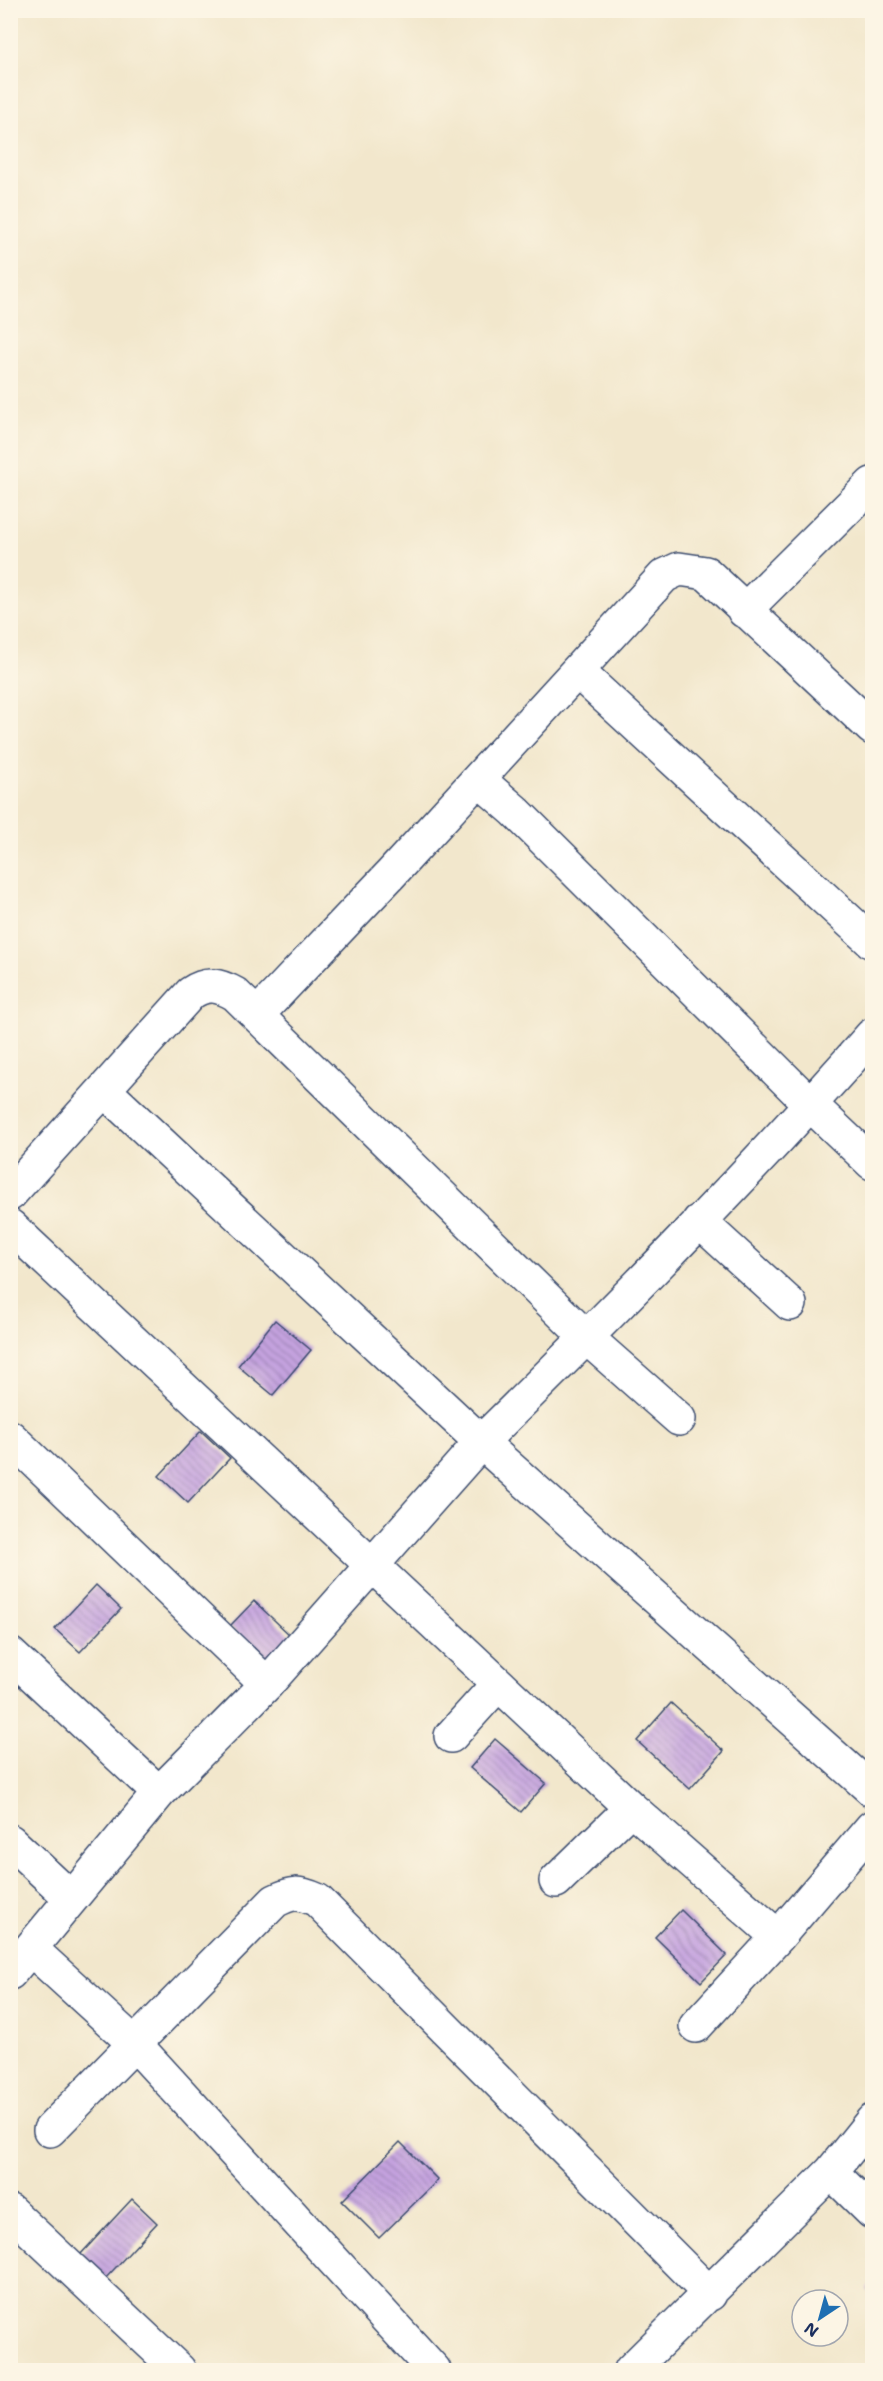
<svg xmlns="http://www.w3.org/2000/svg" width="883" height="2381" font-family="'Shantell Sans',sans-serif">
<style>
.building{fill:url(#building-back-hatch)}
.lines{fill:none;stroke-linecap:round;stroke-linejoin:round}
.minor-casing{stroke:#3b4b6e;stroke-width:36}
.minor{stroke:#fff;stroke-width:33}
</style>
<defs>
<pattern id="building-back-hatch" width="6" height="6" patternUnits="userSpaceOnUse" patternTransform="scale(1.5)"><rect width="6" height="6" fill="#c5a3df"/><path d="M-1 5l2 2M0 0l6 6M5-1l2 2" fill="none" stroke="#9f85b8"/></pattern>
</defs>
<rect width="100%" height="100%" fill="#fcf5e5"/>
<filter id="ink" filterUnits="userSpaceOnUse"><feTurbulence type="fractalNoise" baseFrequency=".0167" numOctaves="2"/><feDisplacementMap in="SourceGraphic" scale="12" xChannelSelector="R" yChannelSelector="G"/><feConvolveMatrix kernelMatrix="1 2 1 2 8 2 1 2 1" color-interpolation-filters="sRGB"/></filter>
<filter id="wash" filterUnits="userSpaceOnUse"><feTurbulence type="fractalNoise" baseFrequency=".008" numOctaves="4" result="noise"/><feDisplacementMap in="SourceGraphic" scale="24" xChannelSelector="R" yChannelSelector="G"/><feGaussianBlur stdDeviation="1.35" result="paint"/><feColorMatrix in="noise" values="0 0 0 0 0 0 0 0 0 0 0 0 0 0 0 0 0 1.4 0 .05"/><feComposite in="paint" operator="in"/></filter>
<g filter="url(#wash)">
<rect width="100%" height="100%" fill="#f2e7cc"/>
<g id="blocks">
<!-- building -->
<path class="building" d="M275,1320L311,1350L273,1395L238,1366Z
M201,1431L230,1458L188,1503L159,1476Z
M96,1585L121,1609L80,1652L55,1629Z
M254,1601L291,1636L267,1661L230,1626Z
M671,1703L724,1751L690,1789L637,1741Z
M495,1739L546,1783L521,1812L470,1768Z
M681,1910L727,1955L701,1982L655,1937Z
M400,2142L438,2180L379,2238L342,2201Z
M132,2199L157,2223L104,2280L79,2256Z
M872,2283V2295L867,2289Z"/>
</g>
</g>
<g filter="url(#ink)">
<use href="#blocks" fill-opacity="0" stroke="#3b4b6e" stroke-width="1.5"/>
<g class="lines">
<defs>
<path id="minor" d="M744,611L872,484
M577,671L872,942
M478,779L515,811L811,1105L872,1163
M257,1015L391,874L664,576L679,569L706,573L872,728
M105,1091L481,1442C615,1310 748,1176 872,1035
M10,1194L191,993C207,982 219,985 235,994L587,1338L679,1419
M699,1221L790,1304
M10,1226L631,1808L778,1937
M10,1437L267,1684
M10,1654L159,1793
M451,1736L498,1684
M10,1841L71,1898
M556,1881L631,1808
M31,1949L134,2043L434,2370
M10,1973L159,1793L267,1684L481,1442L872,1790
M696,2026L778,1937L872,1827
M50,2130L275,1901C293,1892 298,1892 317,1900L710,2294
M831,2172L872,2212
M10,2211L179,2370
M631,2370L831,2172L872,2121"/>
</defs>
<!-- minor casing -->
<use href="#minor" class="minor-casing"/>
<!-- minor -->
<use href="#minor" class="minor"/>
</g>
</g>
<!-- margin -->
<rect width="883" height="2381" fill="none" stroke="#fcf5e5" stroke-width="36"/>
<!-- north arrow -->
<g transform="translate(820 2318) rotate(216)"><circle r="28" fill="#fcf5e5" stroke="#a2a6af" stroke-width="1.5"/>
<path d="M0-4.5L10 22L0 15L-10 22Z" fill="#1f6fb2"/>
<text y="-9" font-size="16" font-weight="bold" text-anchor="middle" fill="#1b2f5e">N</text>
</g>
</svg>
